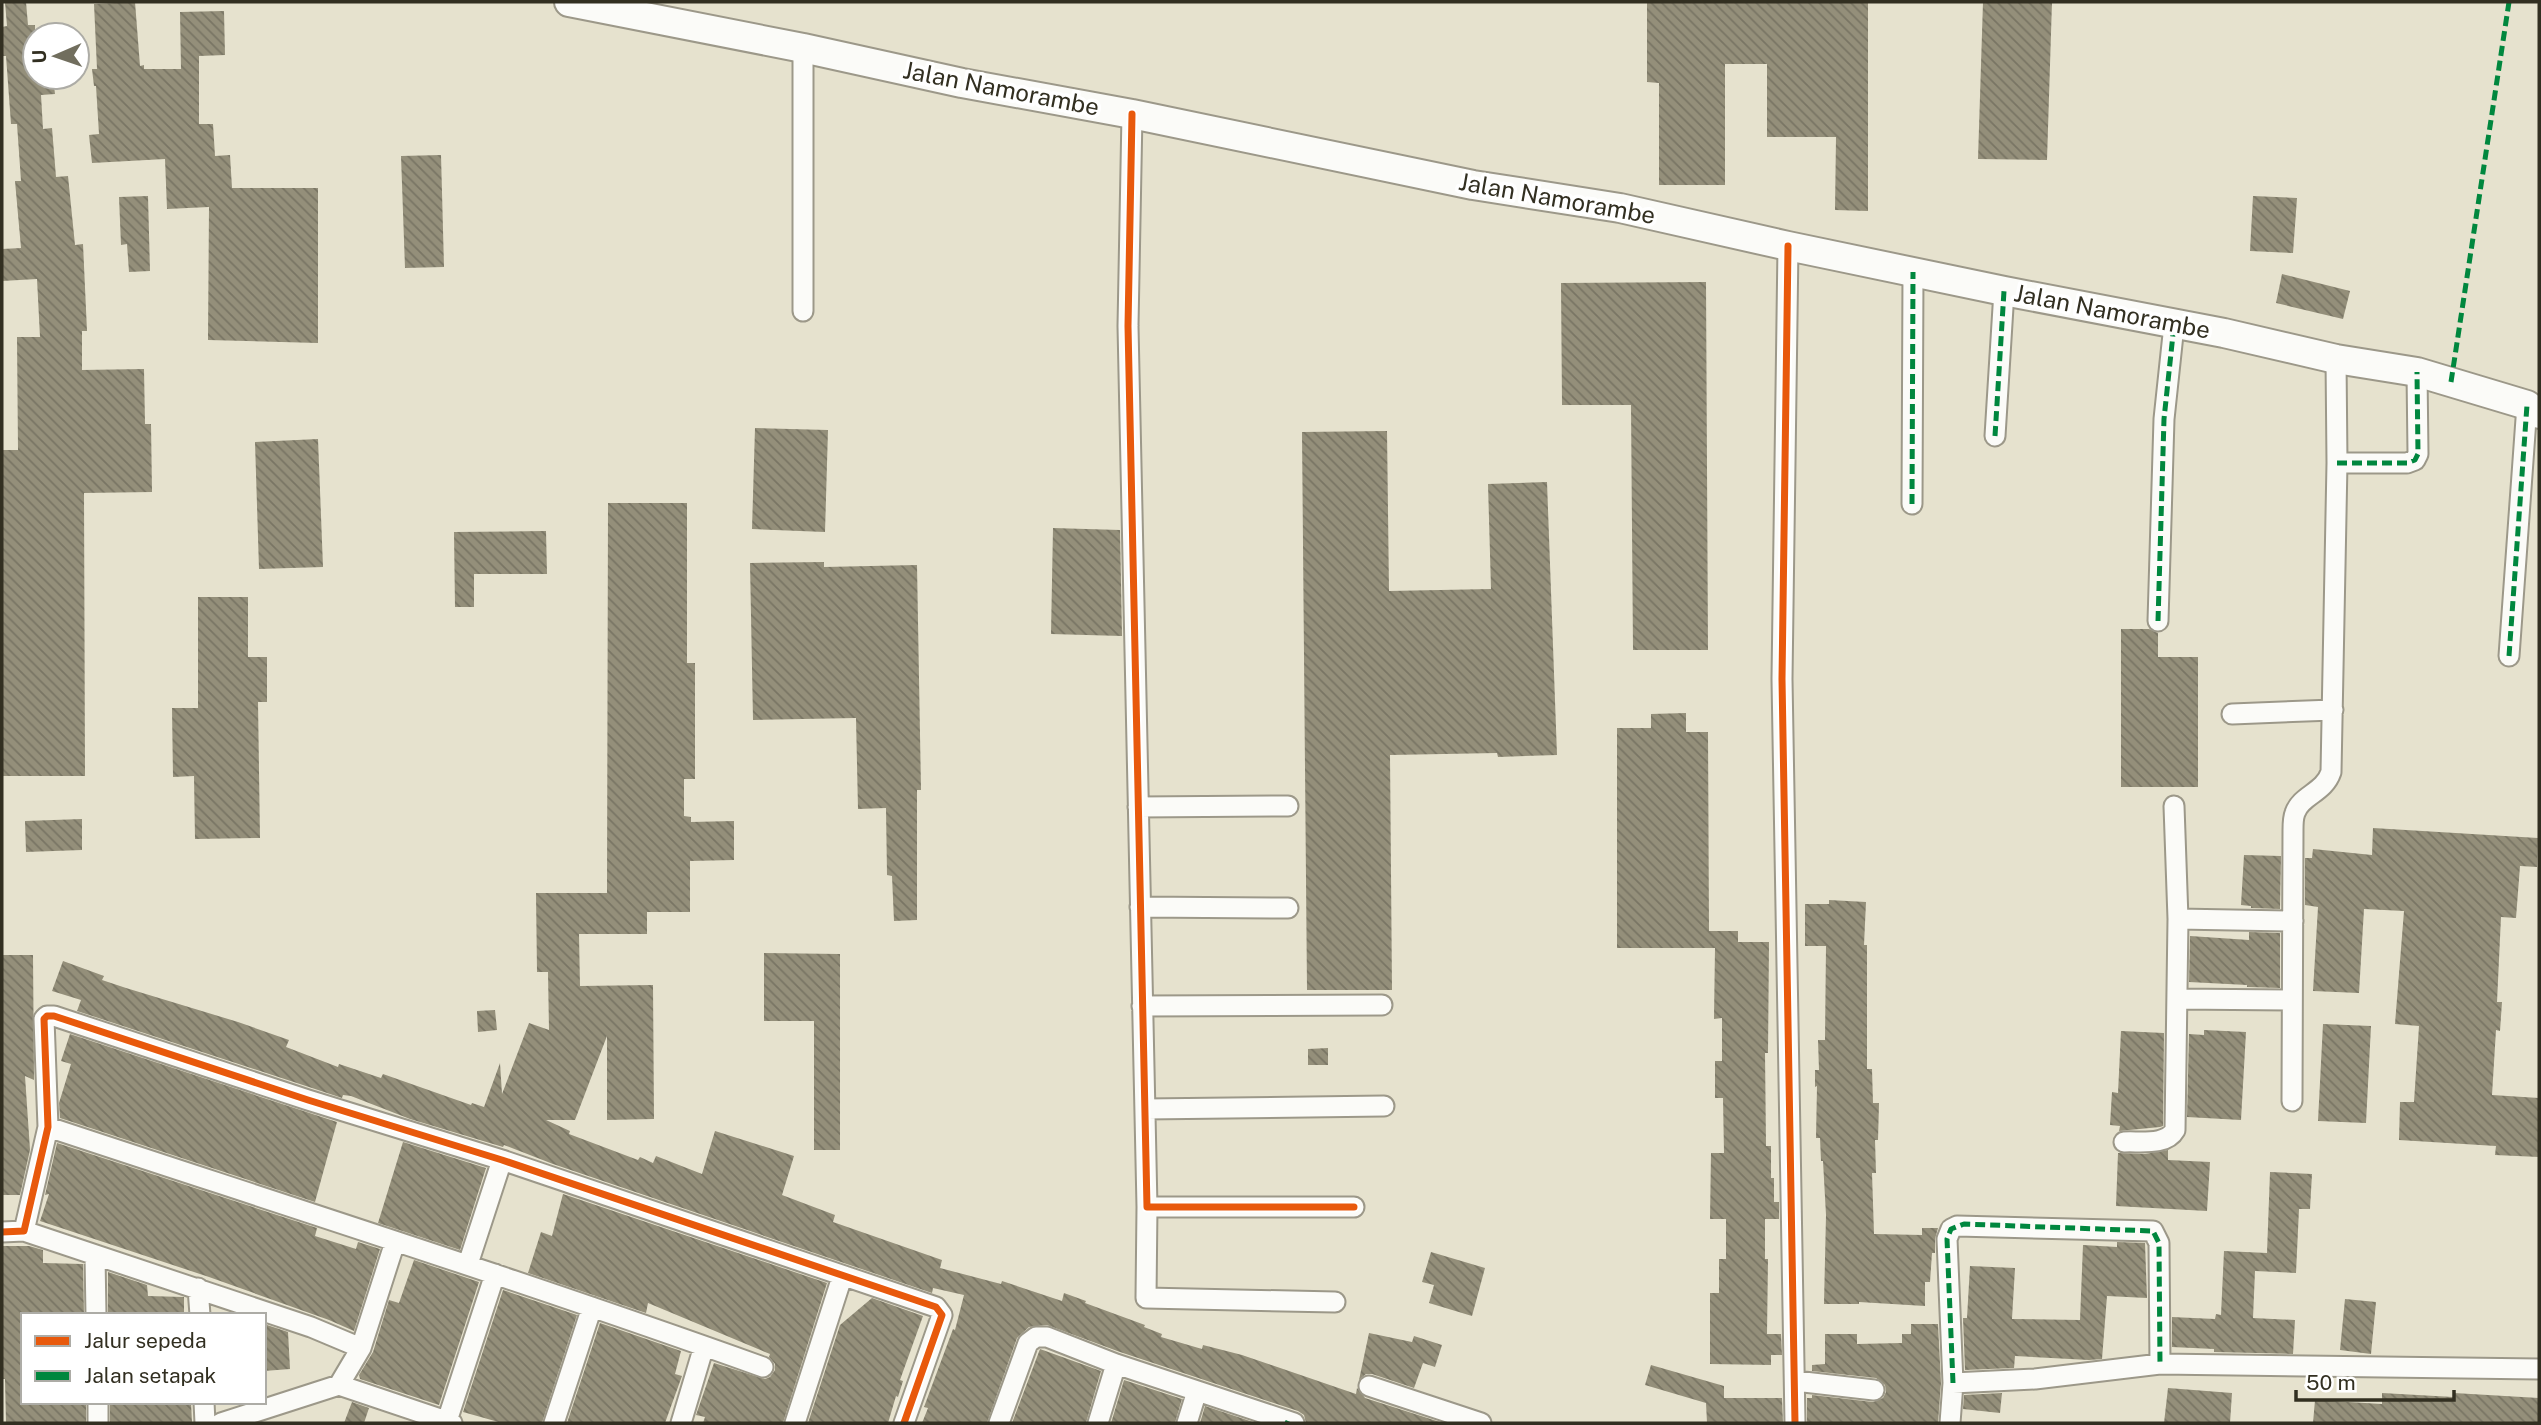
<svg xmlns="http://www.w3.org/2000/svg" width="2541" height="1425" font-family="'Public Sans',sans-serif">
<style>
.building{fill:url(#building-back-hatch)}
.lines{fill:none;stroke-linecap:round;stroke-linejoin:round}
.street-casing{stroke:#9c9889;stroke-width:23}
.secondary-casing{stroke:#9c9889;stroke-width:32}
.street{stroke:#fbfbf8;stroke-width:19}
.secondary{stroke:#fbfbf8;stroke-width:28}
.quiet{stroke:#00873e;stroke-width:5;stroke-dasharray:10 5;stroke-linecap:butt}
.cycleway-casing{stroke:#fff;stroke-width:11}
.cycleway{stroke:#e8590c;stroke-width:7}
.labels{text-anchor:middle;stroke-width:7;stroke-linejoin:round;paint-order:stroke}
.street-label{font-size:24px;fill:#322f21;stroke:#fff}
</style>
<defs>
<pattern id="building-back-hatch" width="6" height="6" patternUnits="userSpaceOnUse" patternTransform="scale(1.75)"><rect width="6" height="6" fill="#948f7a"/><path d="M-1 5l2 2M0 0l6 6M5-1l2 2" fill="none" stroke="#797564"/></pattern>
</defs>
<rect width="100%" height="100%" fill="#e6e2ce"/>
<!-- building -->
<path class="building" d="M5,2H26L28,25H35V77H53L55,94L41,95L43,129L52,128L56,177L68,176L75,245L83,244L87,331H82V370L144,369L145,424H151L152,492L84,493L85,776H3L2,450H18L17,337H40L37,279L2,281V249L21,248L15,181H21L17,124H11L6,56H3L2,33V27L7,26Z
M135,2L140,66L144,65V69H181L180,12L224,11L225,55L199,56V124H213L215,156L230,155L232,188H318V343L208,340L209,207L167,209L165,159L92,163L89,135L99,134L96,86H94L92,69H97L94,4Z
M1647,2H1868V211L1835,210L1836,137H1767V64H1725V185H1659V83L1647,82Z
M1983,2H2052L2047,160L1978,159Z
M441,155L444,267L405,268L401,156Z
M148,196L150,271L129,272L127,244L121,245L119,197Z
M2253,196L2297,198L2293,253L2250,251Z
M2282,274L2350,291L2343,319L2276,303Z
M1706,282L1708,650H1633L1631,405H1562L1561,283Z
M755,428L828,430L825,532L752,529Z
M1387,431L1389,591L1491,589L1488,484L1547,482L1557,755L1498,757L1497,753L1390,755L1392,990H1307L1302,432Z
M318,439L323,567L259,569L255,442Z
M608,503H687V663H695V779H684V816L691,817V822L734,821V860L690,861V912H647V934H579L580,986L653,985L654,1119L607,1120V1036L575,1120H546L570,1131L569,1134L638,1160L640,1157L653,1163L656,1156L702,1174L715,1131L794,1156L782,1195L835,1215L833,1222L942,1260L940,1268L1001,1284L1002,1281L1062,1301L1064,1293L1086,1301L1085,1303L1145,1325L1144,1327L1162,1334L1161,1337L1202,1349L1203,1345L1242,1355L1356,1394L1357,1388L1365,1398L1443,1423H1306L1304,1415L1298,1411L1120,1352L1047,1325L1029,1327L1017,1338L987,1423H922L928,1408L924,1407L953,1329L955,1330L964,1295L933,1288L932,1293L553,1164L504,1145L503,1147L410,1119L351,1096L343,1095L342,1098L312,1088L77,1011L81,1000L52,991L63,961L104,976L102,980L126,988L238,1022L289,1040L286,1047L338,1067L339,1064L381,1078L383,1074L471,1105L472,1103L484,1107L500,1063L502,1094L529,1023L549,1030L548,972H537L536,893H607Z
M1053,528L1120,530L1122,636L1051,634Z
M546,531L547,574H474V607H455L454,532Z
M824,562V567L917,565L921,790H917V920L894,921L892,876L887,875L886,808L858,809L856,718L753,720L750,563Z
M198,597H248V657H267V702H258L260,838L195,839L194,776L173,777L172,708H198Z
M2121,629H2149L2158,633V657H2198V787H2121Z
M1686,713V732H1708L1709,931H1738V942H1769L1768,1053H1765L1766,1146H1771V1178H1774V1202H1779V1219H1765V1259H1768L1767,1334H1781L1782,1355H1771V1365L1710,1364V1293H1719V1259H1726V1219H1710L1711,1153H1724L1723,1098H1715V1061H1722V1018L1714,1019L1715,948H1617V728H1651V714Z
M82,819V850L26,852L25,821Z
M2373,828L2538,838L2537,867L2520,866L2516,918L2501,917L2497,1002H2502L2500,1031L2496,1030L2492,1095L2539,1098V1157L2495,1155L2496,1146L2399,1140L2400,1102H2414L2419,1026L2395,1024L2404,911L2364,909L2359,993L2313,991L2318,907L2305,905V858H2312L2313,849L2372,855Z
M2244,855L2281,856L2280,909L2251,908V906L2241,905Z
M1829,900L1866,902L1864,945H1867V1069H1872L1873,1103H1879L1878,1140H1875L1876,1173H1872L1874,1234L1922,1235V1228H1938L1935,1239V1253H1932L1930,1282H1925V1306L1859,1302V1304H1824L1826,1215L1823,1161H1821L1820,1138H1816L1817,1086L1815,1087V1070H1819L1818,1040H1825L1826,946H1805V904H1829Z
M2249,932L2280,933V988L2247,987V985L2189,982L2190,936L2249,940Z
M764,953L840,954V1150H814V1021H764Z
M2,955H33L34,1080L25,1076L30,1150L20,1195H2Z
M495,1010L497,1030L478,1032L477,1011Z
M2323,1024L2371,1026L2366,1123L2318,1121Z
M2204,1030L2246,1032L2241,1120L2187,1117L2189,1034L2204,1035Z
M2121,1031L2164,1033L2163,1126L2160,1127L2119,1131L2120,1126L2110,1125L2112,1092L2118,1093Z
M70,1034L337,1122L315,1202L60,1118L59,1103L71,1064L61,1061Z
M1328,1048V1065H1308V1049Z
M403,1142L486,1168L460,1250L378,1223Z
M57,1143L317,1228L315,1236L356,1249L358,1242L380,1249L354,1331L329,1320L209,1277L40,1221L49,1194L45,1195Z
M2168,1150V1160L2210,1162L2207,1211L2116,1206L2118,1153L2145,1154Z
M2270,1172L2312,1174L2310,1209H2299L2296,1273L2255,1271L2253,1318L2295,1320L2293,1354L2214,1352V1349L2172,1347V1317L2215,1319L2216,1314L2221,1315L2224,1251L2267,1253Z
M563,1194L827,1283L783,1423H703L705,1417L696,1415L714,1363L765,1379L770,1377L775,1370V1364L769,1357L770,1354L648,1303L646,1313L528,1273L541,1232L552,1236Z
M2117,1242L2145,1243L2147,1298L2107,1296L2102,1359L2089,1360L2015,1356L2014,1368L1965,1370L1963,1318H1967L1970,1266L2015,1268L2012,1319L2080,1320L2083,1245L2117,1247Z
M2,1246H29L43,1250V1263L83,1264L84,1315H23V1402H86V1423H6L5,1379H2Z
M1431,1252L1485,1268L1472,1316L1429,1303L1434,1285L1422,1282Z
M414,1260L479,1282L439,1405L360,1379L359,1375L373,1352L389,1300L399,1303Z
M108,1272L147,1285L148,1296L184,1297V1312L108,1315Z
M503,1290L577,1315L542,1423H502L463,1412Z
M872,1298L923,1316L900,1380L903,1381L898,1397L896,1396L888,1423H808L840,1325Z
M2345,1299L2376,1302L2371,1354L2340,1350Z
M600,1323L681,1351L675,1374L682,1376L665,1423H567Z
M264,1324L288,1332L290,1369L264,1371Z
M1911,1324H1938L1941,1383L1938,1423H1807V1398H1812V1395L1873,1402L1883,1398L1886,1392L1885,1385L1876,1378L1812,1371V1365L1825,1364V1334H1857V1344L1902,1343V1334H1911Z
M1369,1333L1412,1342L1414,1336L1442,1345L1435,1367L1423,1363L1414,1388L1372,1374H1366L1359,1380Z
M1040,1349L1101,1371L1086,1423H1012Z
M1651,1365L1724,1386V1398H1782L1783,1423H1707L1706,1403L1645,1385Z
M1124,1380L1182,1399L1175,1423H1111Z
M2168,1388L2232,1393L2230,1423H2164Z
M2002,1393L2000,1413L1963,1409L1964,1395Z
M2382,1393L2453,1397L2454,1393L2539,1398V1423H2313L2315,1400L2382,1404Z
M110,1402H191L192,1423H110Z
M352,1402L369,1408L364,1423H344Z
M1205,1406L1256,1423H1200Z"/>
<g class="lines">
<defs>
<path id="street" d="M803,48V311
M1132,114L1128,326L1147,1207H1354
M1788,246L1782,679L1795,1423
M1995,436L2004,291
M2337,463H2407L2415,460L2418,454L2417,372
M1912,504L1913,272
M2158,621L2164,419L2174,325
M2509,656L2527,405
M2232,714L2333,710
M1138,807L1288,806
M1140,907L1288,908
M2178,919L2293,921
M2178,999L2292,1000
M1142,1006L1382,1005
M2292,1101L2293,830C2293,825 2293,818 2295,813C2301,795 2324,793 2331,772L2337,463L2336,359
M1145,1109L1384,1106
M48,1127C287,1206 526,1282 763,1367
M2124,1142C2140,1141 2166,1146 2175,1130L2178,919L2174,806
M1147,1207L1146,1298L1335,1302
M24,1231L311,1327L361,1348
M2,1232L24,1231L48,1127L44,1019L47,1016H54L308,1100L502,1160L936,1307L942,1315L904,1423
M95,1256L96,1315
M468,1264L502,1160
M198,1288L200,1315
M1795,1381L1874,1390
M1953,1383L2035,1379L2160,1364L2539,1369
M339,1385L452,1423
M1369,1386L1481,1423
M98,1402V1423
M204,1402L205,1423
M447,1421L495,1274
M221,1423L339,1385L361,1348L395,1242
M554,1423L592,1307
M681,1423L704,1346
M795,1423L842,1277
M999,1423L1028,1343L1036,1337H1047L1116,1364L1294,1423
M1098,1423L1116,1364
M1187,1423L1197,1391
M1950,1423L1953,1383L1947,1239L1951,1229L1957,1226L2153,1231L2159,1243L2160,1364"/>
<path id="secondary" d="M569,2L803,48L962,83L1132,114L1473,185L1620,208L1788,246L2004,291L2224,333L2336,359L2417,372L2527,405L2539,414"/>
</defs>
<!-- street casing -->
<use href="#street" class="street-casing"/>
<!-- secondary casing -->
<use href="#secondary" class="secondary-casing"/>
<!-- street -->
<use href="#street" class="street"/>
<!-- secondary -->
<use href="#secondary" class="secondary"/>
<!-- quiet -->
<path class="quiet" d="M2451,382L2509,2
M1995,436L2004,291
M2337,463H2407L2415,460L2418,454L2417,372
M1912,504L1913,272
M2158,621L2164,419L2174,325
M2509,656L2527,405
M1953,1383L1947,1239L1951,1229L1964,1224L2153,1231L2159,1243L2160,1364
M1287,1423L1288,1421"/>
<defs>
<path id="cycleway" d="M1132,114L1128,326L1147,1207H1354
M1788,246L1782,679L1795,1423
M2,1232L24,1231L48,1127L44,1019L47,1016H54L308,1100L502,1160L936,1307L942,1315L904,1423"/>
</defs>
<!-- cycleway casing -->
<use href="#cycleway" class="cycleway-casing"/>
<!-- cycleway -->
<use href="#cycleway" class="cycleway"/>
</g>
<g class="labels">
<!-- street labels -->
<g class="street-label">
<text transform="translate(1001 89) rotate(11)" y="8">Jalan Namorambe</text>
<text transform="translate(1557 199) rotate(10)" y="8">Jalan Namorambe</text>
<text transform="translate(2112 312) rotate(11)" y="8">Jalan Namorambe</text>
</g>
</g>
<!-- border -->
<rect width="2541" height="1425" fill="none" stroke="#322f21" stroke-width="7"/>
<!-- legend -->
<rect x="21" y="1313" width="245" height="91" fill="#ffffff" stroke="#adaca6" stroke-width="2"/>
<rect x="35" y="1336" width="35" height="10" fill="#e8590c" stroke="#adaca6" stroke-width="2"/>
<text x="84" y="1348" font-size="21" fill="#322f21">Jalur sepeda</text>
<rect x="35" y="1371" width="35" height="10" fill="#00873e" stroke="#adaca6" stroke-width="2"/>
<text x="84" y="1383" font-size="21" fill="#322f21">Jalan setapak</text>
<!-- north arrow -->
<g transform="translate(56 56) rotate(268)"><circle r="33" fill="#ffffff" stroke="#adaca6" stroke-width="2"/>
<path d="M0-5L12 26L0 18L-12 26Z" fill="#716e5e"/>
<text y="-10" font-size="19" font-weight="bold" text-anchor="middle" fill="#322f21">U</text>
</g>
<!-- scale -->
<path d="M2296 1390v10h158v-10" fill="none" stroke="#322f21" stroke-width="3.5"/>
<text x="2306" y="1390" font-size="21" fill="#322f21" stroke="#ffffff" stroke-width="5" paint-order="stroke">50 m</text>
</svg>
